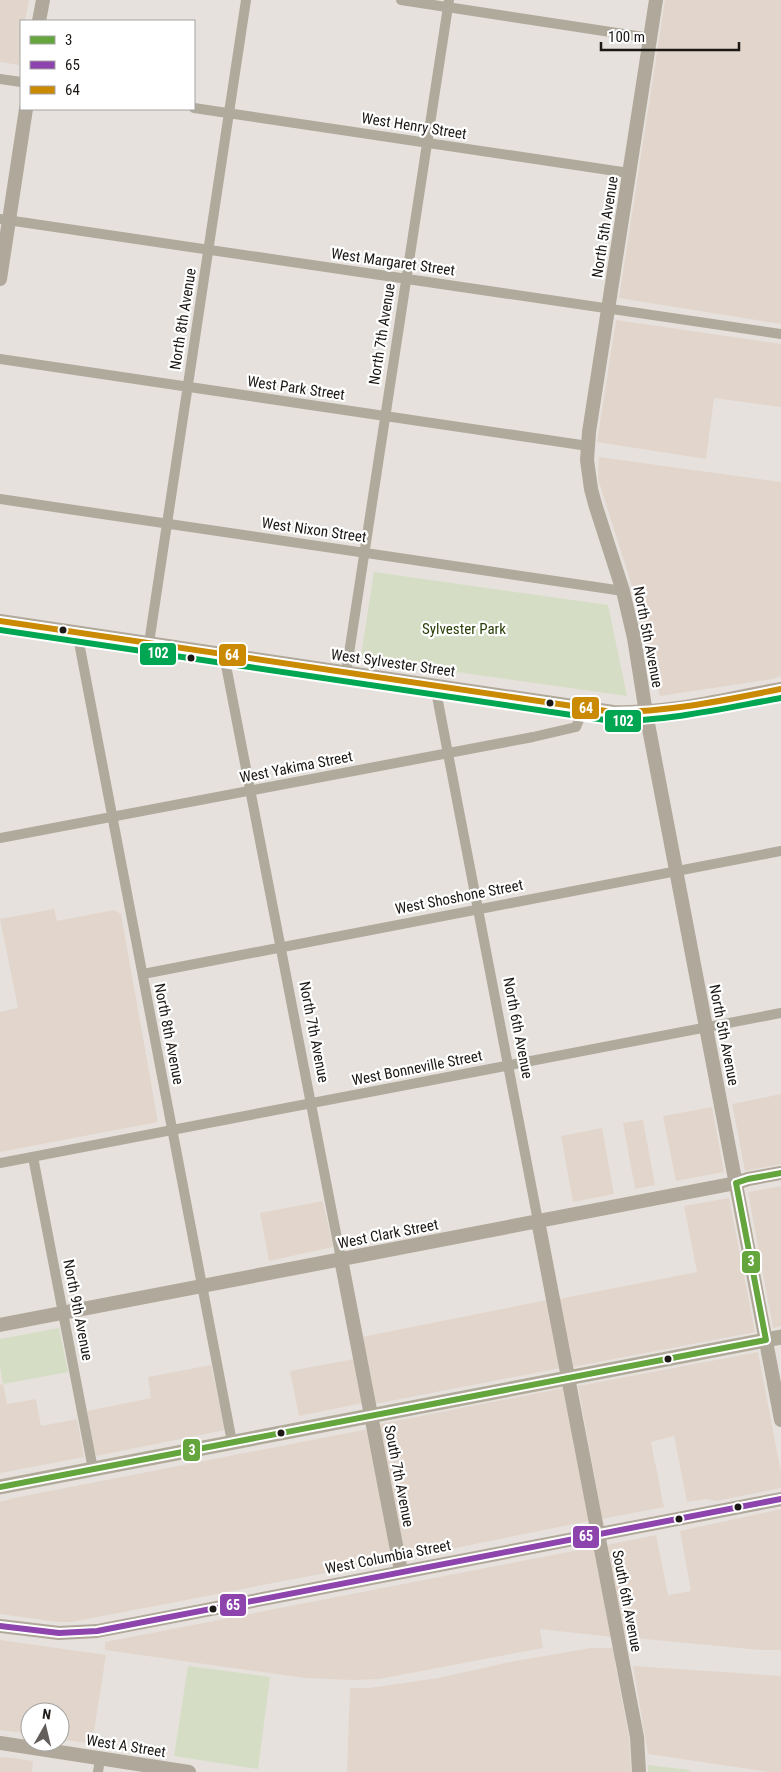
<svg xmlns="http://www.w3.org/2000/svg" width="781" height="1772" font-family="'Roboto Condensed',sans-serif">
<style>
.built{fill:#e2d6cc}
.green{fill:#d5dec4}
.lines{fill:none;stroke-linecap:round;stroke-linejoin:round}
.street{stroke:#b0aa9d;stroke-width:10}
.secondary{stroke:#b0a89a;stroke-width:14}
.primary{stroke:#b0aa9a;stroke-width:15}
.bus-1-casing{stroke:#fff;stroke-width:10}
.bus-2-casing{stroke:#fff;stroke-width:10}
.bus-3-casing{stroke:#fff;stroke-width:10}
.bus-4-casing{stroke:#fff;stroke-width:10}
.bus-1{stroke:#64a63d;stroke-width:6}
.bus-2{stroke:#8e44ad;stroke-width:6}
.bus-3{stroke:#cb8a04;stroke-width:6}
.bus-4{stroke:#00a651;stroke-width:6}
.bus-dot{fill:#1c1815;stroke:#fff;stroke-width:2}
.labels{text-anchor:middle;stroke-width:4.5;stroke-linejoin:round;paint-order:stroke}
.street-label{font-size:15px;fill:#1c1815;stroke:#fff}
.park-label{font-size:15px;fill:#2a3f08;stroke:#fff}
.line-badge{stroke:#fff;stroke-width:2}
.badge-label{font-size:14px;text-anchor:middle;font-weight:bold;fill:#fff}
</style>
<rect width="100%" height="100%" fill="#e6e1dc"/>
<!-- built -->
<path class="built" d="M0,0H29L25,21H21V48L19,65L0,62Z
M665,0H781V324L619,298Z
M616,320L781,344V407L714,398L706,459L597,442Z
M599,457L781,482V676L773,679L660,696L631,583L598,479Z
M54,909L57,921L114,910L121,914L158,1122L0,1152V1012L18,1008L0,919Z
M781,1094V1164L745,1171L732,1104Z
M712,1107L724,1172L676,1181L663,1116Z
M643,1120L655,1185L635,1189L623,1123Z
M602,1128L614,1194L573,1202L561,1136Z
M781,1186V1326L773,1328L748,1192Z
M729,1198L755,1332L572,1367L559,1299L697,1272L684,1206Z
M323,1201L333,1247L269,1261L260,1213Z
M547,1300L561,1368L375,1404L362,1337Z
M758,1352L781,1473V1488L716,1501L706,1499L687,1502L674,1436L651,1442L664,1507L602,1519L578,1386Z
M354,1359L363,1403L299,1416L290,1371Z
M211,1365L225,1430L96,1456L87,1411L151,1398L148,1377Z
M3,1384L7,1404L36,1399L41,1426L77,1419L84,1457L0,1473V1385Z
M564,1388L589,1521L405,1558L380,1424Z
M368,1429L393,1560L72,1622H57L0,1614V1502L14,1498Z
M781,1509V1650H760L624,1637L607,1545L656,1535L668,1595L691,1591L680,1531Z
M594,1547L612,1637L540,1629L543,1648L379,1679L353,1680L305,1678L105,1650V1642Z
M0,1640L106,1655L92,1744L60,1739V1712H30V1734L0,1730Z
M591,1648H615V1663L629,1737L631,1772H347L350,1688H369L438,1678L515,1661Z
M633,1666L781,1676V1772H769L648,1754Z
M5,1757L33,1761L32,1772H0V1758Z"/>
<!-- green -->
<path class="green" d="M374,572L608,605L627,696L363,659L361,656Z
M59,1328L68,1372L3,1384L0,1366V1339Z
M188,1666L270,1677L258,1769L174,1756Z
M648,1765L690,1770L689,1772H648Z"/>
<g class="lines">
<!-- street -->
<path class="street" d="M401,0L650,38
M0,79L21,82
M194,108L629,173
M0,219L781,334
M0,359L588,446
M0,499L623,591
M77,632L232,1442
M149,643L246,0
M224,655L341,1259
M346,673L449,0
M435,686L538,1221
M0,838L533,737L576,727L584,708
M143,974L781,851
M33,1157L93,1469
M0,1163L781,1013
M98,1772L100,1759"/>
<!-- secondary -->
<path class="secondary" d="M656,0L589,432L587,460L591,489L595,504L623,591L634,638L646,713L781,1420
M39,21L43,0
M0,279L26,109
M0,621L613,712C670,714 725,699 781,689
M538,1221L637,1737L639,1772
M341,1259L401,1571
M0,1325L736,1183L748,1179L781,1173
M0,1626L59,1633L97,1631L781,1499
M0,1743L189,1772"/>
<!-- primary -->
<path class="primary" d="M0,1487L781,1337"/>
<defs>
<path id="bus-1" d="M736,1183L766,1340
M736,1183L748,1179L781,1173
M0,1487L766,1340"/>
<path id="bus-2" d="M0,1626L59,1633L97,1631L781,1499"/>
<path id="bus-3" d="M0,621L613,712C670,712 725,700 781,689"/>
<path id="bus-4" d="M0,630L612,721C670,721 725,708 781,698"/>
</defs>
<!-- bus-1 casing -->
<use href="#bus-1" class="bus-1-casing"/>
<!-- bus-2 casing -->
<use href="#bus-2" class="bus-2-casing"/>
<!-- bus-3 casing -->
<use href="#bus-3" class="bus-3-casing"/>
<!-- bus-4 casing -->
<use href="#bus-4" class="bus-4-casing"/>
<!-- bus-1 -->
<use href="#bus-1" class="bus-1"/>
<!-- bus-2 -->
<use href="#bus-2" class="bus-2"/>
<!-- bus-3 -->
<use href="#bus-3" class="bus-3"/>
<!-- bus-4 -->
<use href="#bus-4" class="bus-4"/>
</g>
<!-- markers -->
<g class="bus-dot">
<circle cx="63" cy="630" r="4.5"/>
<circle cx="191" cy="658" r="4.5"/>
<circle cx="550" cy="703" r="4.5"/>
<circle cx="668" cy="1359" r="4.5"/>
<circle cx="281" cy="1433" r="4.5"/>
<circle cx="738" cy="1507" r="4.5"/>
<circle cx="679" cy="1519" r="4.5"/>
<circle cx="213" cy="1609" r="4.5"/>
</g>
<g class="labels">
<!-- street labels -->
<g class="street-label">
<text transform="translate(414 126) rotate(9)" y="5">West Henry Street</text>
<text transform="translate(605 227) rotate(-81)" y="5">North 5th Avenue</text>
<text transform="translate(393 262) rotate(8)" y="5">West Margaret Street</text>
<text transform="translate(183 319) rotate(-81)" y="5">North 8th Avenue</text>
<text transform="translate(382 334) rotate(-81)" y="5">North 7th Avenue</text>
<text transform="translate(296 388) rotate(8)" y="5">West Park Street</text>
<text transform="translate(314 530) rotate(8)" y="5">West Nixon Street</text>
<text transform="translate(648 637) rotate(79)" y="5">North 5th Avenue</text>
<text transform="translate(393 663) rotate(8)" y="5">West Sylvester Street</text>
<text transform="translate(296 767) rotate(-11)" y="5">West Yakima Street</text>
<text transform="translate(459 897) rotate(-11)" y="5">West Shoshone Street</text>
<text transform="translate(518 1028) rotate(79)" y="5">North 6th Avenue</text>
<text transform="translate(314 1032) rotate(79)" y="5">North 7th Avenue</text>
<text transform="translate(169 1034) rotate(79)" y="5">North 8th Avenue</text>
<text transform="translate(724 1035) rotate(79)" y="5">North 5th Avenue</text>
<text transform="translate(417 1068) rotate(-11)" y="5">West Bonneville Street</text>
<text transform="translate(388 1234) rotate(-11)" y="5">West Clark Street</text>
<text transform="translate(78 1310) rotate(79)" y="5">North 9th Avenue</text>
<text transform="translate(399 1476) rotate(79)" y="5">South 7th Avenue</text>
<text transform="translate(388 1557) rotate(-11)" y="5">West Columbia Street</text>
<text transform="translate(627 1601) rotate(79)" y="5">South 6th Avenue</text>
<text transform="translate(126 1746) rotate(9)" y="5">West A Street</text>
</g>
<!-- park labels -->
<g class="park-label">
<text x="464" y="634">Sylvester Park</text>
</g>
</g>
<g class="line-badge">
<rect x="139" y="642" width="38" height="24" rx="5" fill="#00a651"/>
<rect x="218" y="643" width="29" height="24" rx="5" fill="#cb8a04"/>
<rect x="571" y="696" width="29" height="24" rx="5" fill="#cb8a04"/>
<rect x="604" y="709" width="38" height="24" rx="5" fill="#00a651"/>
<rect x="741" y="1250" width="20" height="24" rx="5" fill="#64a63d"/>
<rect x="182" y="1438" width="19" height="24" rx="5" fill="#64a63d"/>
<rect x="572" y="1525" width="28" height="24" rx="5" fill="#8e44ad"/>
<rect x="219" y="1593" width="28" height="24" rx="5" fill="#8e44ad"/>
</g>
<g class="badge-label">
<text x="158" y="658">102</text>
<text x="232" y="660">64</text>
<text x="586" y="713">64</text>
<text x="623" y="726">102</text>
<text x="751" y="1266">3</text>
<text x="192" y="1455">3</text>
<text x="586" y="1541">65</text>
<text x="233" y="1610">65</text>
</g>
<!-- legend -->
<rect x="20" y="20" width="175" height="90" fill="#ffffff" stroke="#a4a3a1"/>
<rect x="30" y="36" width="25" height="8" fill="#64a63d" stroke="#a4a3a1"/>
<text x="65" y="45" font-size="15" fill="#1c1815">3</text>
<rect x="30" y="61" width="25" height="8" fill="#8e44ad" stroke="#a4a3a1"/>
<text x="65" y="70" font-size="15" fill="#1c1815">65</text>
<rect x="30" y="86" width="25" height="8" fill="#cb8a04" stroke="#a4a3a1"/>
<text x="65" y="95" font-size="15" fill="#1c1815">64</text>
<!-- north arrow -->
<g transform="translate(45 1727) rotate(8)"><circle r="24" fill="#ffffff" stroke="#a4a3a1"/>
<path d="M0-4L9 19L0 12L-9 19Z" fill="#635e5b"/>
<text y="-8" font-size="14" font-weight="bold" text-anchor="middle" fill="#1c1815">N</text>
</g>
<!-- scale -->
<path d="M601 42v8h138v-8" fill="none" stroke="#1c1815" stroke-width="2.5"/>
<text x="608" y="42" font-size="15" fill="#1c1815" stroke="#ffffff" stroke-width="4" paint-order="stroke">100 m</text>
</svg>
